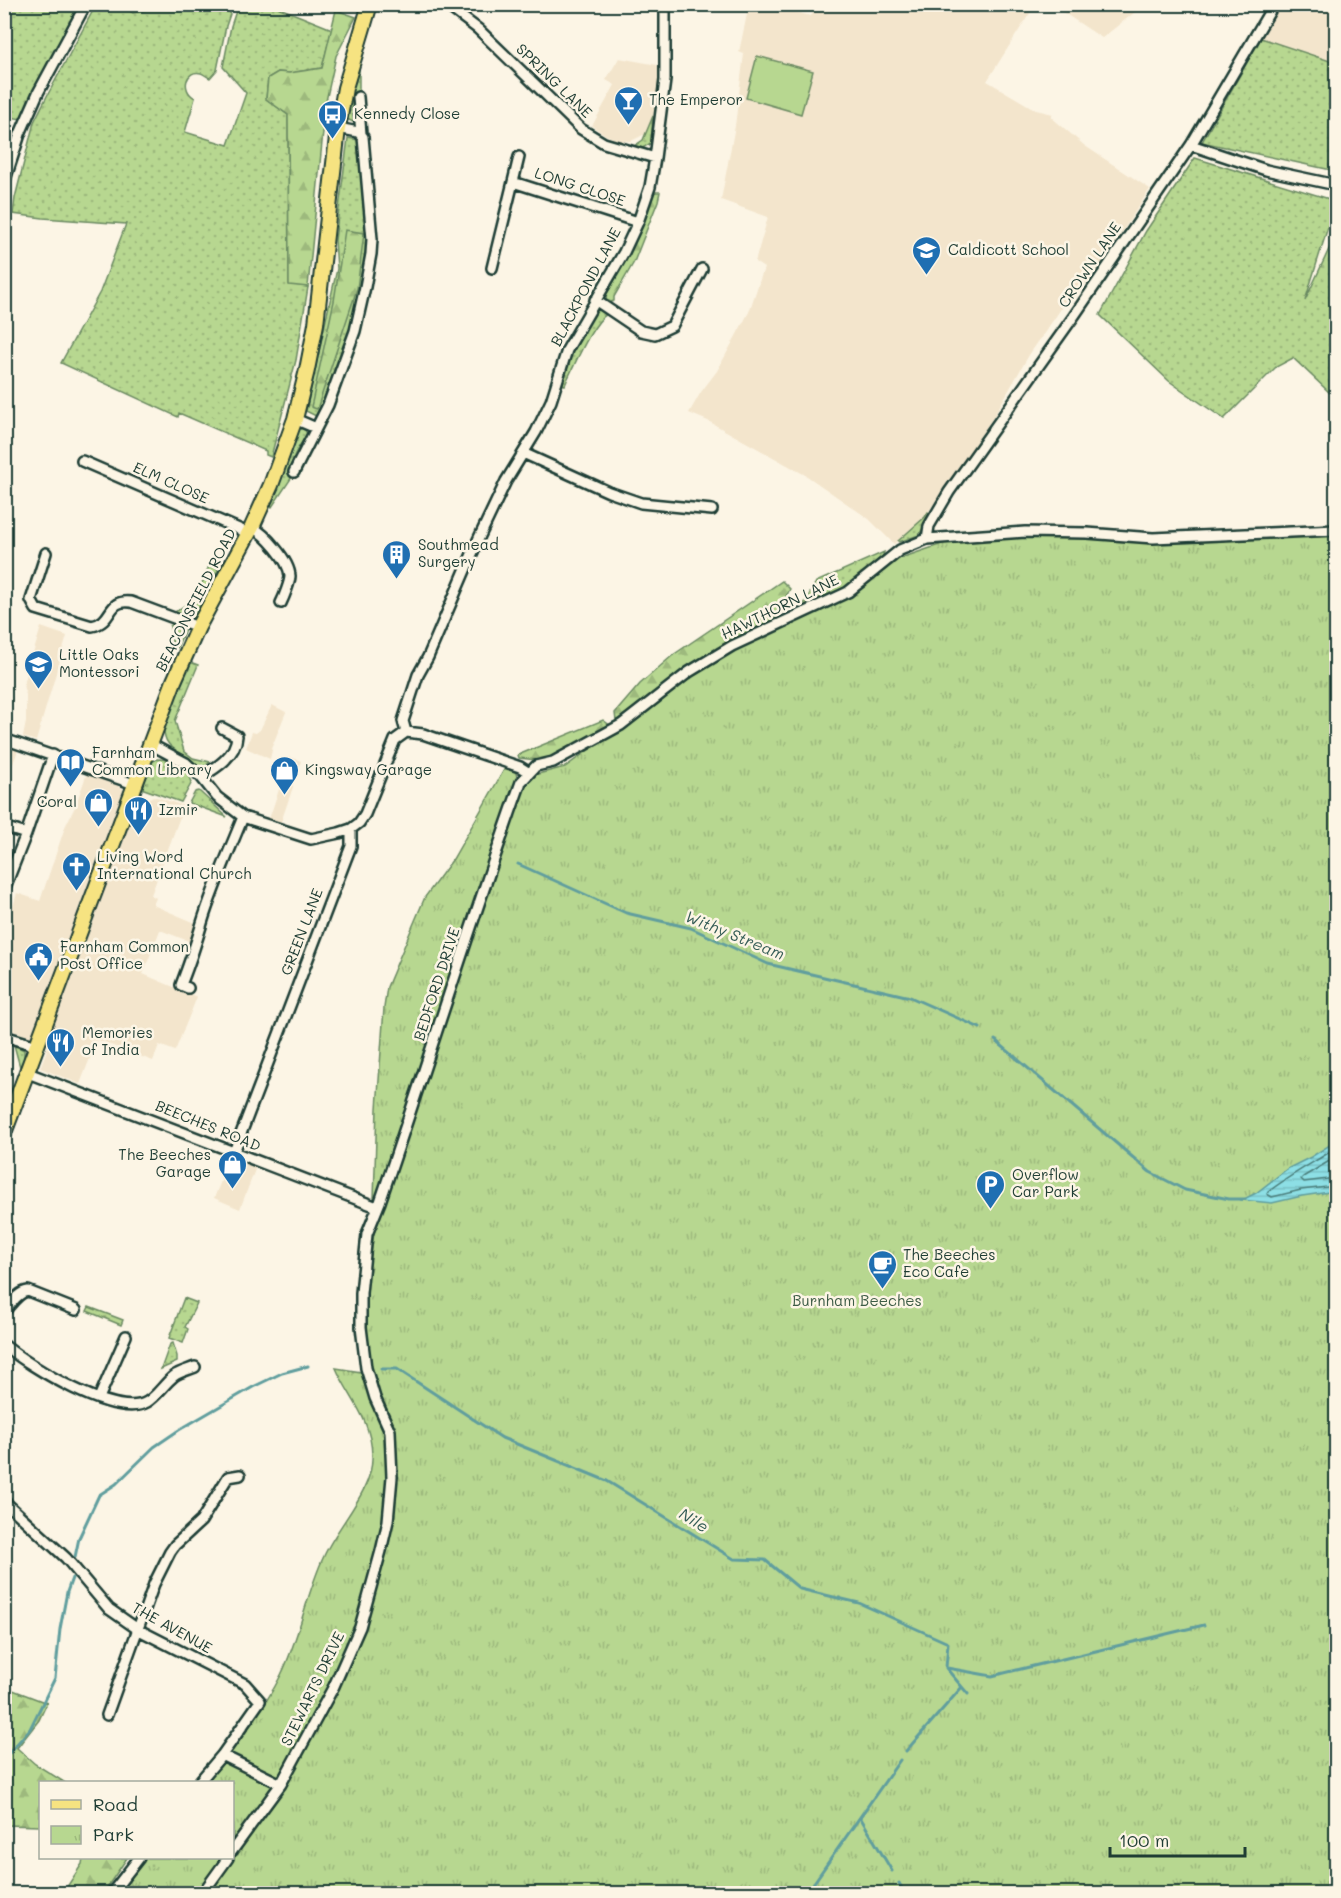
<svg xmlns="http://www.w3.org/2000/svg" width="1341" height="1898" font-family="Mali,sans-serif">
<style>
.built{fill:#f3e5cc}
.grass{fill:url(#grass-dots);stroke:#6b8a62;stroke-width:1.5}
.forest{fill:url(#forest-firs);stroke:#6b8a62;stroke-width:1.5}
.park{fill:url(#park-tufts);stroke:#6b8a62;stroke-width:1.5}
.pitch{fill:#b7d790;stroke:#6b8a62;stroke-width:1.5}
.water{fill:url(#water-rules);stroke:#619e9e;stroke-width:1.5}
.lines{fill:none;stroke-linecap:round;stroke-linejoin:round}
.shore{stroke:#4b7e7b;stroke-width:1.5}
.stream{stroke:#619e9e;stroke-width:3}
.minor-casing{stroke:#1f3d34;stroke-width:14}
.primary-casing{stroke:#1f3d34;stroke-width:18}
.minor{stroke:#fcf5e5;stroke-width:9}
.primary{stroke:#f6e381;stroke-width:14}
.labels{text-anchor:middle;stroke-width:5;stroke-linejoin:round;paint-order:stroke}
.street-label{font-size:15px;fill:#1f3d34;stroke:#fcf5e5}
.poi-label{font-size:15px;fill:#1f3d34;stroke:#fcf5e5;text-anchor:start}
.park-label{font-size:15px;fill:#3d5c46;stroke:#fcf5e5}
.water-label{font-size:16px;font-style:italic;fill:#355d57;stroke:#fcf5e5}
</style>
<defs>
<pattern id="grass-dots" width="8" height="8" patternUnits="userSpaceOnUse" patternTransform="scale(1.5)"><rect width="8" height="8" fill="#b7d790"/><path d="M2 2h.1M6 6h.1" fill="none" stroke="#9db97d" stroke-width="1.8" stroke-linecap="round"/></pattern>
<pattern id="forest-firs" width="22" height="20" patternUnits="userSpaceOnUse" patternTransform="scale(1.5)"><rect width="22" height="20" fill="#b7d790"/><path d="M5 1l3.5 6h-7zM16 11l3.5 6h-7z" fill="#9db97d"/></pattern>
<pattern id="park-tufts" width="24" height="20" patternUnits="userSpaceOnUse" patternTransform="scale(1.5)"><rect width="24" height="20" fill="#b7d790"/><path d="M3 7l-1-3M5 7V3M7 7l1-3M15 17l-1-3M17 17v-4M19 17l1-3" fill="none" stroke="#9db97d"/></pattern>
<pattern id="water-rules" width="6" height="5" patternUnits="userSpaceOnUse" patternTransform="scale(1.5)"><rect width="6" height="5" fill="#8ddfe5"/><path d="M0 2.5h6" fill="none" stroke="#79c0c5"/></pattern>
</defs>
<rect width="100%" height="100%" fill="#fcf5e5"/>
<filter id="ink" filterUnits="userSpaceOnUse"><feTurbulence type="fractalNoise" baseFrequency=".0167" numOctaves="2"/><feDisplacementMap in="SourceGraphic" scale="12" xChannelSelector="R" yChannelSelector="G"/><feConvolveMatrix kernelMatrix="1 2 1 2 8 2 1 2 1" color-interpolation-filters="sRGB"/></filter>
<g filter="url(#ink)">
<!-- built -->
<path class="built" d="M749,5H768L811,16L817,5H1035L987,81L1036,110L1053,114L1051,117L1085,146L1150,189L1099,267L1076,296L1063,306L1029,355L994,416L925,517L894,544L869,519L807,476L708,421L689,413L701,392L717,371L749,312L764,268L755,262L768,217L721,200L735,126L744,54L739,52Z
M1052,5H1144L1102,38Z
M1279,5H1336V63L1261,38L1276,13Z
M619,58L663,66L655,110L647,136L643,135L631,141H619L606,135L592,126L615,85L606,80Z
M41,627L67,636L36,741L23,737L26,722V695L24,684Z
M272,705L286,712L271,749L272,750L270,759L246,748L252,732L256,733L260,730Z
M5,745L18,750L10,772L5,769V771Z
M290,757L301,761L292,783L293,787L281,822L269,819Z
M87,773L108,780L121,788L146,798L157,797L184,806L151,895L156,898L153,905L198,924L191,942L160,930L143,974L197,997L175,1051L159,1045L153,1061L97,1040L80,1084L40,1068L49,1044L5,1028V933L17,893L40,901L65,827L75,807Z
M231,1157L256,1167L240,1209L214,1198Z"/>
<!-- grass -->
<path class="grass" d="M5,5H79L21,119L5,116Z
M96,5H233L226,26L217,70L210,78C207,77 204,74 201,73C186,69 180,90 195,98L185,132L228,145L246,93L223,67L231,26L238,5H277V7L332,29L322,68L289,73L278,72L268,78L266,99L288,115L289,284L308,287L296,360L271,457L266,455V451L179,413L178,417L61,363L100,292L126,224L43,218L13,214L15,198L34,122L47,96Z
M1261,38L1336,63V171L1202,142Z
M359,56V90L356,95L355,123L345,118Z
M653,116L651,143L641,149L634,146L643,140Z
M348,138L359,140L368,234L361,289L341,359L318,417L306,411L337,269L335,240Z
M1195,158L1336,201L1305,301L1336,234V402L1331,394L1293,358L1276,367L1224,419L1169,381L1100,315L1146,231Z
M601,310L607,314C593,322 576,362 568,378L565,385L561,384C565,359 581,332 595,311Z
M300,428L305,430L307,434C299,447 287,462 292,477L272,507L270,502L296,432Z
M928,512L931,514L919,535L899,542L898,541L925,517Z
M884,552L882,559L849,586L802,608L816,582Z
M196,598H203L200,609L194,617C186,618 180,619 175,612Z
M173,624L185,629L176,650L173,649L170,626Z
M190,662L198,665L175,721L184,751L193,758L210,762L203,768C196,766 192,761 186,757C172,748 163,744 164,726Z
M157,759C173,759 187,767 192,782L181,802L141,788L150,763Z
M199,791L227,817L189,803L195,792Z
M14,1045L24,1050V1061L20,1067Z
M184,1298L197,1303L185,1327L188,1329L183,1343L169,1338Z
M89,1307L123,1320L121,1325L87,1311Z
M173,1343L177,1356V1362L161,1369L170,1344Z"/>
<!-- forest -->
<path class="forest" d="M123,5V4L148,5L146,10L133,13L123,7Z
M336,10L356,17L336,56L326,101L308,287L289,285L288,115L266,99L268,78L278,72L289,73L322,68Z
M653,192H660L658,201L634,262L614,297V301L611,302L606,300L607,289Z
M345,230L364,233L357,289L317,409L311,407L334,301Z
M209,566L219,569L208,586L203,598H196Z
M782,581L790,589L774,620L734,640L700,660L616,721L615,713L640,684L673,655Z
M603,720L611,726C598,735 563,755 548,759C538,761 529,759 519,758L518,755Z
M5,1687L47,1703L39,1720L17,1748L35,1764L64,1782H40V1826L5,1825Z
M83,1858H127L103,1893H63L82,1864Z"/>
<!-- park -->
<path class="park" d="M1025,535L1158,540L1336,535V1893L206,1894L275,1799L362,1629L384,1559L391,1527L392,1425L376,1393L369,1368L364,1321L366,1290L374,1233L383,1210L388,1190L525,781L534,775L565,767L705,666L747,642L853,594L898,559L948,542Z
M505,768L515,770L518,780L378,1196L374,1198L377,1109L384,1008L387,987L425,897L453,859Z
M336,1368L361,1372C371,1396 386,1423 389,1449C391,1469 387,1489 385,1508C373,1605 328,1704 275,1786C261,1806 247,1825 233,1845L232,1782H205C232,1748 261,1715 281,1675C300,1637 306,1594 324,1556C338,1524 374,1490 372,1455C371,1418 349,1398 336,1368Z
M143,1858H224L198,1893L116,1894L131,1878Z"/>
<!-- pitch -->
<path class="pitch" d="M757,56L813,71L801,114L746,98Z"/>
<!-- water -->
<path class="water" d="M1336,1141V1191L1302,1196L1272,1203L1242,1200L1256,1193L1287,1169L1311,1157Z"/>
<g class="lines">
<!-- shore -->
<path class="shore" d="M1336,1148C1313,1163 1290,1175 1268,1192L1267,1194L1272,1197L1301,1190L1336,1186
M1336,1157L1303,1177L1301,1179L1304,1182L1336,1178"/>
<!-- stream -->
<path class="stream" d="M518,864L626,913L691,928L768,964L910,997L980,1028
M995,1040L1150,1172L1185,1190L1229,1199H1245
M381,1369H397L502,1438L607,1481L734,1559L765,1560L800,1589L859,1603L948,1643L946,1668L968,1694
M75,1557L79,1538L99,1495L116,1484L154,1447L179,1430L253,1387L282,1373L308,1366
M947,1668L992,1676L1204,1625
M906,1751L962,1687
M4,1759L30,1729L55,1678L60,1629L67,1592L72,1578
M860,1817L892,1871
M899,1883L905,1894
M806,1894L900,1760"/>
<defs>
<path id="minor" d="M445,4L478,29L581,129L604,143L655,158
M358,97L361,134
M1191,145L1266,170L1336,185
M519,157L513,182L638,222
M4,183L20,134L38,93L86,4
M492,268L513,182
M595,300L641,331L655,334L672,326L702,269
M295,419L316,428
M523,453L609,492L641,503L712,510
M82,461L248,533
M294,472L328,405L355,331L365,287L371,254L372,239L363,137L358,132L338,128
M252,527C265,534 289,560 290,576C290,582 284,597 281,603
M927,539L929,526L949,492L1074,316L1191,145L1274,4
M46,553L31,600L36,609L92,626C115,621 106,599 131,602L198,627
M406,732L403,721L418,675L428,657L478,540L506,481L536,432L551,401L567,350L624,252L638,222L650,187L655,158L665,80V4
M406,732L423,734L520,767L528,772
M4,739L134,784
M150,744L186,763L201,777L217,797L243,817L311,839L339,833L351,829
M201,777C216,768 236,756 237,736L222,728
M4,827L26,834
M4,890L26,834L53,755
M188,988L181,985C189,964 196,944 202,923C213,887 229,852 243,817
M4,1036L37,1046
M28,1073L377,1207
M234,1152L351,846V829L359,823L365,814L395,740L406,732
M4,1312C11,1304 18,1292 28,1291L76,1310
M4,1345C29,1366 116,1420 147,1402C157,1396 164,1384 174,1376C179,1372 188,1370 195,1367
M99,1398L126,1336
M4,1501L66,1558L109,1609L139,1630L245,1684L260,1701L222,1755L199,1782
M107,1715L154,1584L170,1552L175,1545L201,1521L228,1477L240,1475
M222,1755L281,1784
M232,1851L281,1784L334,1686L360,1627L381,1551L388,1521L392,1477L390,1431L375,1398L366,1368L361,1327V1293L367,1234L380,1202C428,1062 471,921 521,782L536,766L553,762L621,725L689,672L732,646L848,592L900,550L927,539L1025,532L1087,533L1153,538L1336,530
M111,1894L139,1858
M202,1894L228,1858"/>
<path id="primary" d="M4,1133L174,681L198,627L252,527L271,485L295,419L307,370L316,324L338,128L345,88L370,4"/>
</defs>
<!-- minor casing -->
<use href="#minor" class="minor-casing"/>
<!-- primary casing -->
<use href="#primary" class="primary-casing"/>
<!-- minor -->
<use href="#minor" class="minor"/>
<!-- primary -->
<use href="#primary" class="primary"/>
</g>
</g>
<!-- icons -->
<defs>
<symbol id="bar-pin" viewBox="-11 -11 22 30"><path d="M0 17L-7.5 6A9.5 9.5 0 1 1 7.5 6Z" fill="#1f6fb2" stroke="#fcf5e5"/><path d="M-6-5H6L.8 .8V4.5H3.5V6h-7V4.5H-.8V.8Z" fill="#fff"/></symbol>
<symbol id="bus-pin" viewBox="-11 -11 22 30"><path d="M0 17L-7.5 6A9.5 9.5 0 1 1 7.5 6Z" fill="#1f6fb2" stroke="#fcf5e5"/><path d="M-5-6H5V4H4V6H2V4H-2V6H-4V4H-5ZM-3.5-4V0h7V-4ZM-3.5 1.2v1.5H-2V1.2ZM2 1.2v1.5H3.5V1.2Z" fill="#fff"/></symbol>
<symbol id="school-pin" viewBox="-11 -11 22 30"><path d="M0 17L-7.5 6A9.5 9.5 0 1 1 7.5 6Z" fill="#1f6fb2" stroke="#fcf5e5"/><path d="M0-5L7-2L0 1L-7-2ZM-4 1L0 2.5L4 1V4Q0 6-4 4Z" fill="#fff"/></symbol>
<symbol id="building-pin" viewBox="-11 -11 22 30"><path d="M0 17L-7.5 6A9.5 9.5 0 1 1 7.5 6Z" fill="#1f6fb2" stroke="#fcf5e5"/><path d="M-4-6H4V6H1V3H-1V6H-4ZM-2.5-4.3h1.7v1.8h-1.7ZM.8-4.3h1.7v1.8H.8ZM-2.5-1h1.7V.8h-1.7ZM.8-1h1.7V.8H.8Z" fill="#fff"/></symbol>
<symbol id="library-pin" viewBox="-11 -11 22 30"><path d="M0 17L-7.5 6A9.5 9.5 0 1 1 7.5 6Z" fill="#1f6fb2" stroke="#fcf5e5"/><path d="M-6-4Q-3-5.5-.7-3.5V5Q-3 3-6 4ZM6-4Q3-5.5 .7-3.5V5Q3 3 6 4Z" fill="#fff"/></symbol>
<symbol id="shop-pin" viewBox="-11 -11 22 30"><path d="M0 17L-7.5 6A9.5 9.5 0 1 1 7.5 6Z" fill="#1f6fb2" stroke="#fcf5e5"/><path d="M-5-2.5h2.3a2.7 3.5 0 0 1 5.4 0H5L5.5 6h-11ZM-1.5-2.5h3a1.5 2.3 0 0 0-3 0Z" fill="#fff"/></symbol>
<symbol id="restaurant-pin" viewBox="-11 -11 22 30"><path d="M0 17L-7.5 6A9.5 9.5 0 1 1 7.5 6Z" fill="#1f6fb2" stroke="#fcf5e5"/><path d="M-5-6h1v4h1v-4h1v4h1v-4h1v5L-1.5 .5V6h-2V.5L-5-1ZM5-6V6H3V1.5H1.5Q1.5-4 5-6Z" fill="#fff"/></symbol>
<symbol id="church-pin" viewBox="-11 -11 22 30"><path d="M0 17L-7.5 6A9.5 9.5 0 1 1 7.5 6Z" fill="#1f6fb2" stroke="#fcf5e5"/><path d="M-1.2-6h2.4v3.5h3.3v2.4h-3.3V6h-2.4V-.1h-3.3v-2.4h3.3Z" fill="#fff"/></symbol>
<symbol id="civic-pin" viewBox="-11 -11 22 30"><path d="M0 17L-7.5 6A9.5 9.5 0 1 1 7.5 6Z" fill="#1f6fb2" stroke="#fcf5e5"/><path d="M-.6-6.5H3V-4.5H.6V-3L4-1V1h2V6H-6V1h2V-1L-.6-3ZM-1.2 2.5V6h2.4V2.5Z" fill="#fff"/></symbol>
<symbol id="parking-pin" viewBox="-11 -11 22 30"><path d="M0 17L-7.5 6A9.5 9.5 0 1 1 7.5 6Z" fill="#1f6fb2" stroke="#fcf5e5"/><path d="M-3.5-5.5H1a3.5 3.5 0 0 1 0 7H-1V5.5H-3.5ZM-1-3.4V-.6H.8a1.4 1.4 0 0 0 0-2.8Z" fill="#fff"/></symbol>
<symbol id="cafe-pin" viewBox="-11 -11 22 30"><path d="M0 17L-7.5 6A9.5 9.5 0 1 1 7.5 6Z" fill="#1f6fb2" stroke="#fcf5e5"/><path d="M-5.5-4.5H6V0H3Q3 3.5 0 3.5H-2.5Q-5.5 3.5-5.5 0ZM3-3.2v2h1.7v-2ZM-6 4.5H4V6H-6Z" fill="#fff"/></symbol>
</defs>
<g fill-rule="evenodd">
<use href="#bar-pin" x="612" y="84" width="33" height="45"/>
<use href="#bus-pin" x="316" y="98" width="33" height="45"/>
<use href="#school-pin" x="910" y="234" width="33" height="45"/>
<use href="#building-pin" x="380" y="538" width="33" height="45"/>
<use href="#school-pin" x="22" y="648" width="33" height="45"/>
<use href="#library-pin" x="54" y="746" width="33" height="45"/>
<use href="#shop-pin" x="268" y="754" width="33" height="45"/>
<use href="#shop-pin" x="82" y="786" width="33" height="45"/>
<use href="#restaurant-pin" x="122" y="794" width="33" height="45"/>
<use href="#church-pin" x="60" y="850" width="33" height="45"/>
<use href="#civic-pin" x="22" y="940" width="33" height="45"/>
<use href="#restaurant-pin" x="44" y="1026" width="33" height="45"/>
<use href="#shop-pin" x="216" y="1148" width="33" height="45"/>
<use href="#parking-pin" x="974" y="1168" width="33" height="45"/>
<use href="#cafe-pin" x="866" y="1248" width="33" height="45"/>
</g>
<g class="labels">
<!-- street labels -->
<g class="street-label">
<text transform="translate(554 81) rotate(44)" y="5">SPRING LANE</text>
<text transform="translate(580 187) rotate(18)" y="5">LONG CLOSE</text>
<text transform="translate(1090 265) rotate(-56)" y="5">CROWN LANE</text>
<text transform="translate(586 287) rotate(-62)" y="5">BLACKPOND LANE</text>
<text transform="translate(171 483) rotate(24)" y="5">ELM CLOSE</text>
<text transform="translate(196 600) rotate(-63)" y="5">BEACONSFIELD ROAD</text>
<text transform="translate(780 607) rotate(-26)" y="5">HAWTHORN LANE</text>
<text transform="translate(302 932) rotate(-69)" y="5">GREEN LANE</text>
<text transform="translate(437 984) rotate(-72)" y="5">BEDFORD DRIVE</text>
<text transform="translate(208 1126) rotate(22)" y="5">BEECHES ROAD</text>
<text transform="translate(172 1628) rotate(29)" y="5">THE AVENUE</text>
<text transform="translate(313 1689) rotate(-64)" y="5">STEWARTS DRIVE</text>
</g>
<!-- poi labels -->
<g class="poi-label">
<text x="649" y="105">The Emperor</text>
<text x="354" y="119">Kennedy Close</text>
<text x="948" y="255">Caldicott School</text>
<text x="418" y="550">Southmead<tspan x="418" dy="17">Surgery</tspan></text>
<text x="59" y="660">Little Oaks<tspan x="59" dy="17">Montessori</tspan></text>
<text x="92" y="758">Farnham<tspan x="92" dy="17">Common Library</tspan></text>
<text x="305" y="775">Kingsway Garage</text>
<text x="77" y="807" text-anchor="end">Coral</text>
<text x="159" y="815">Izmir</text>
<text x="97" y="862">Living Word<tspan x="97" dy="17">International Church</tspan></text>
<text x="60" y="952">Farnham Common<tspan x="60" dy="17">Post Office</tspan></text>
<text x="82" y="1038">Memories<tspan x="82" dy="17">of India</tspan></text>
<text x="211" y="1160" text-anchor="end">The Beeches<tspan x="211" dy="17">Garage</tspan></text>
<text x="1012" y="1180">Overflow<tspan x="1012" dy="17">Car Park</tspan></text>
<text x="903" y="1260">The Beeches<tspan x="903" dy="17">Eco Cafe</tspan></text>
</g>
<!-- park labels -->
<g class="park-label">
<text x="857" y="1306">Burnham Beeches</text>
</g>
<!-- water labels -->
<g class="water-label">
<text transform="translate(735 935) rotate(22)" y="6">Withy Stream</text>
<text transform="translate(694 1520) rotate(32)" y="6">Nile</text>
</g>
</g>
<!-- margin -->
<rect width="1341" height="1898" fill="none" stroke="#fcf5e5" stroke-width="24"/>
<rect x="12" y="12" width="1317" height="1874" fill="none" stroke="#1f3d34" stroke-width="2" filter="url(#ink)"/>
<!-- legend -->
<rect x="39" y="1781" width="195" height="78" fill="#fcf5e5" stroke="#a4ab9e" stroke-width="1.5"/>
<rect x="51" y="1800" width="30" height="9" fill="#f6e381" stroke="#a4ab9e" stroke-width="1.5"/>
<text x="93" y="1811" font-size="18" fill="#1f3d34">Road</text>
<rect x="51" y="1826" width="30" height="18" fill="url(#park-tufts)" stroke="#a4ab9e" stroke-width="1.5"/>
<text x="93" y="1841" font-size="18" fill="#1f3d34">Park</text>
<!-- scale -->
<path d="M1110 1847v9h135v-9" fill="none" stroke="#1f3d34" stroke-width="3"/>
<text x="1119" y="1847" font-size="18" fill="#1f3d34" stroke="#fcf5e5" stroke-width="4.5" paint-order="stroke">100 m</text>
</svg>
